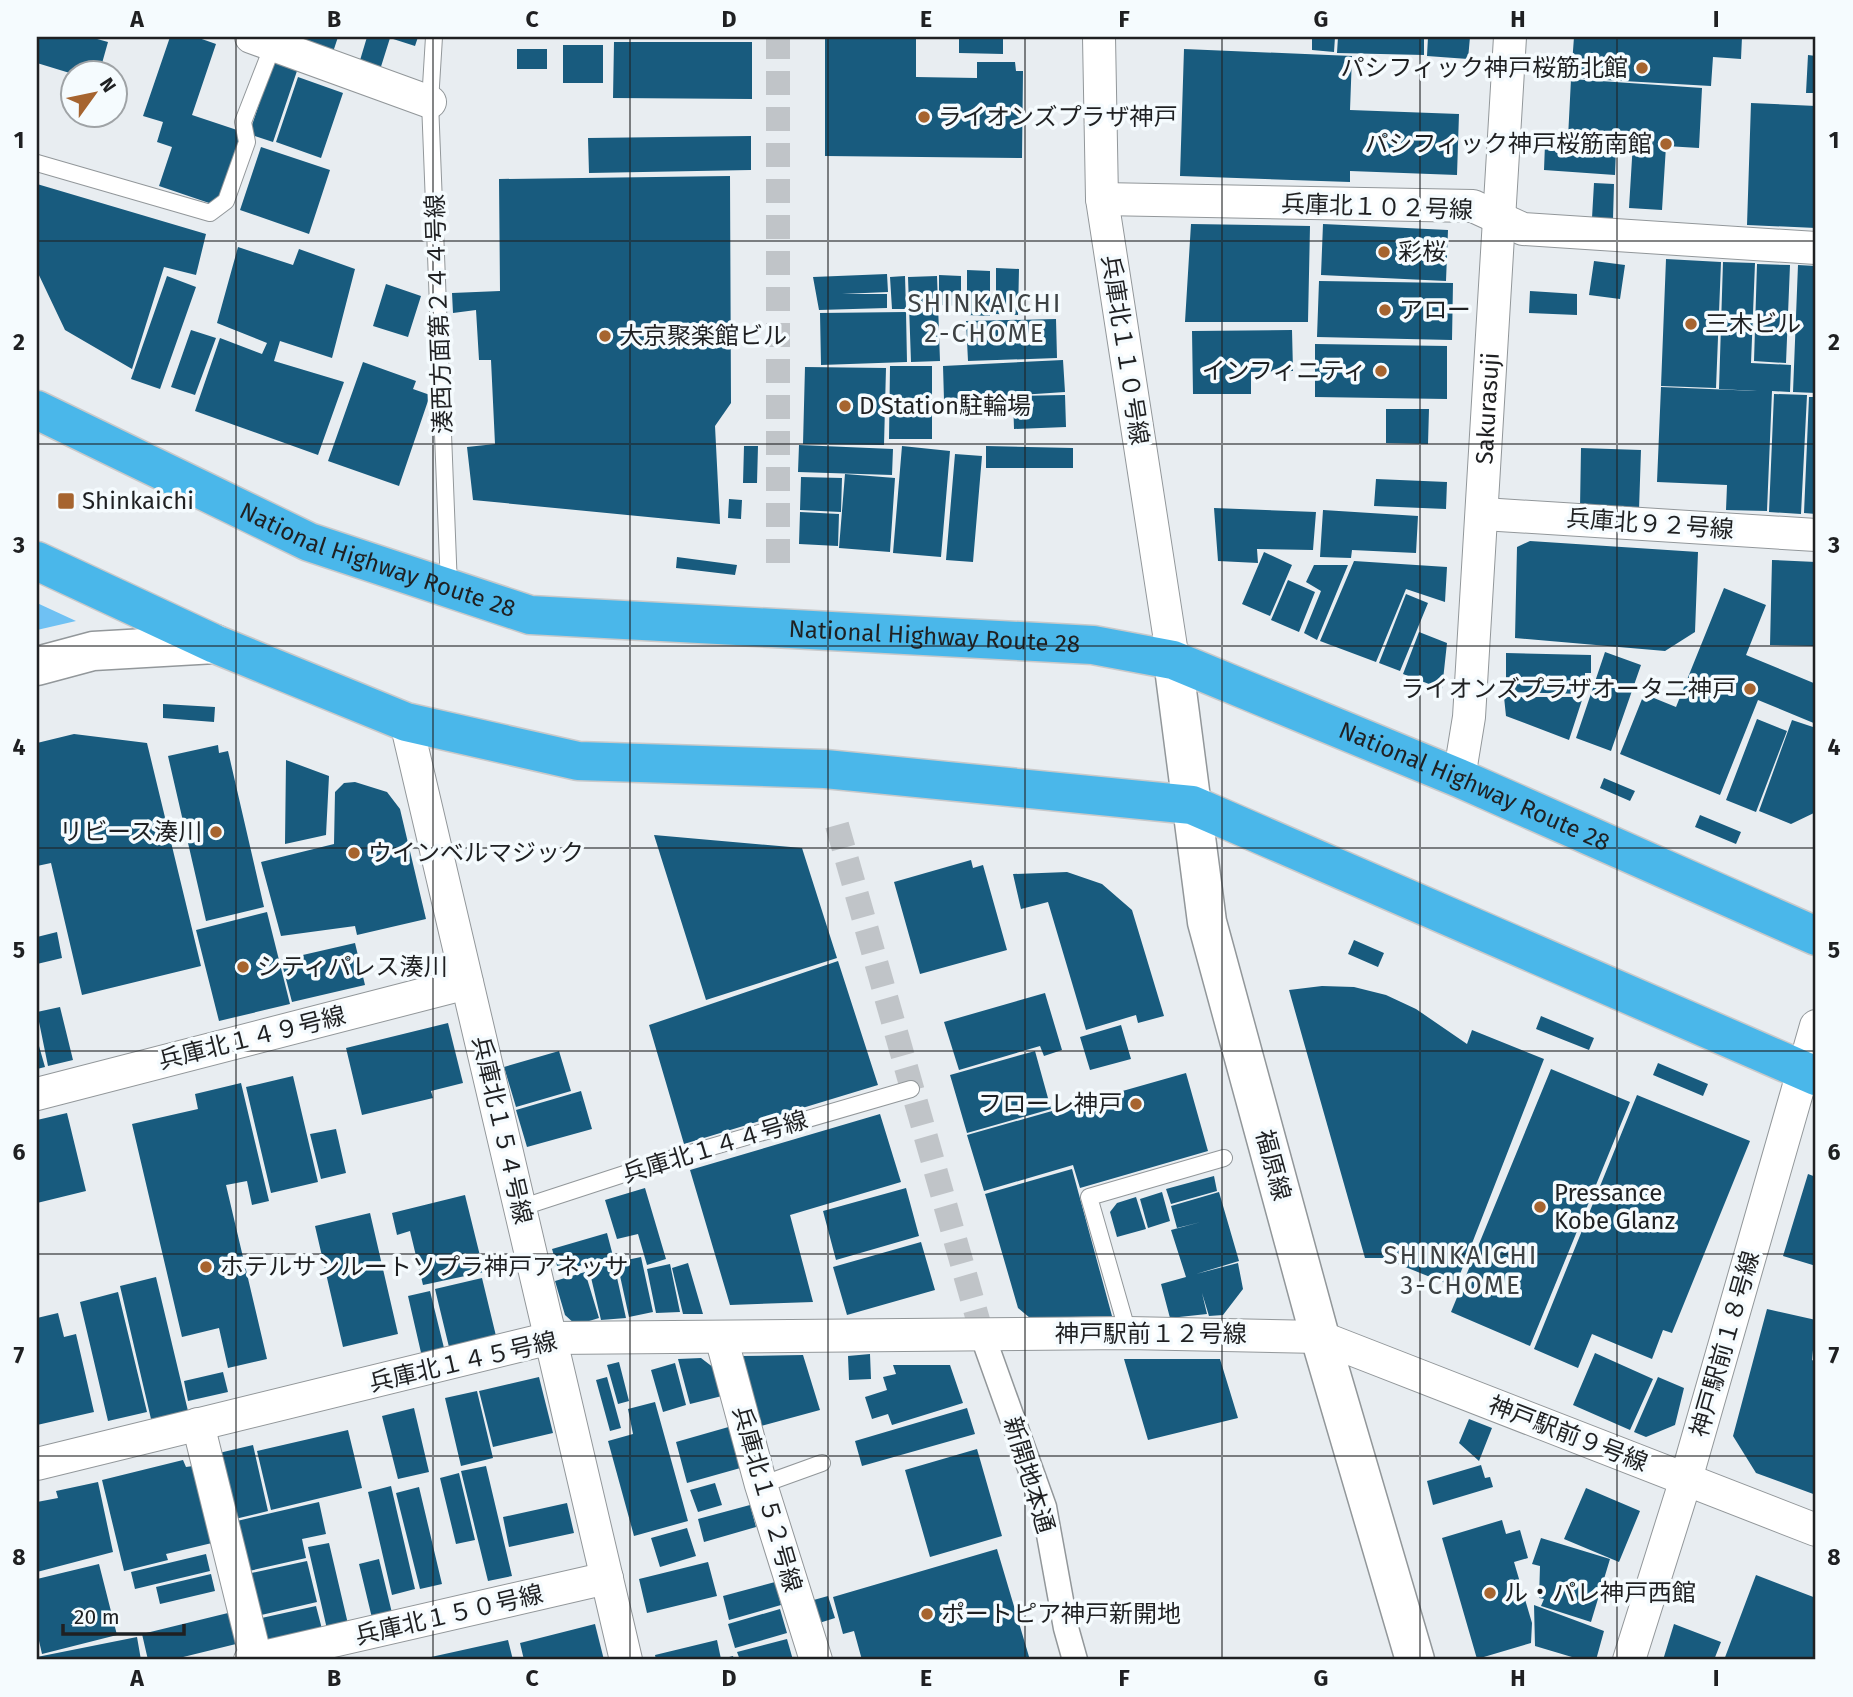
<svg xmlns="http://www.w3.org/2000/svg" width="1853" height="1697" font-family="'Fira Sans','Noto Sans JP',sans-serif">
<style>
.forest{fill:#6fc1f3}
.building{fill:#185b7e}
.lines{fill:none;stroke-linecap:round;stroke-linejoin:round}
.pedestrian-tunnel{stroke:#c0c4c8;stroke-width:24;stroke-dasharray:24 12;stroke-linecap:butt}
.service-casing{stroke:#92979a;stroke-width:18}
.pedestrian-casing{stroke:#92979a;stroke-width:27}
.minor-casing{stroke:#92979a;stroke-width:34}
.tertiary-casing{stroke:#92979a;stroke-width:41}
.trunk-casing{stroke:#c9c9ca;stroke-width:41}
.service{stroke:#fff;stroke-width:16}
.pedestrian{stroke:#fff;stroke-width:24}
.minor{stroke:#fff;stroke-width:32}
.tertiary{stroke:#fff;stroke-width:38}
.trunk{stroke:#4ab7ea;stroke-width:38}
.grid{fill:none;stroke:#1f2022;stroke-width:2;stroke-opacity:0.55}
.poi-dot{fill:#a6642f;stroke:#f5fbfe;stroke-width:2.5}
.labels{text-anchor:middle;stroke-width:7;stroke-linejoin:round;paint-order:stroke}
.poi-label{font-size:24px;fill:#1f2022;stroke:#f5fbfe;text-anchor:start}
.street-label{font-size:24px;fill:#1f2022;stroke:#f5fbfe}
.neighbourhood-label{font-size:26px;letter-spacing:2px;fill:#3e4244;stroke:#f5fbfe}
.neatline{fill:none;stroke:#1f2022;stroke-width:2.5}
.grid-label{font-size:23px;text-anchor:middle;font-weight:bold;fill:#1f2022}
</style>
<rect width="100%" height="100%" fill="#e8edf1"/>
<!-- forest -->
<path class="forest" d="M37,603L76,621L37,630Z"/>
<!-- building -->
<path class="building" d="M37,37H90L108,42L99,74H73L37,63Z
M170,37H196L216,44L192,115L243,132L218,206L159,186L172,147L157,142L163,122L143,116Z
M281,37H338L332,55Z
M367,37H418L415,46L390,38L379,73L358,67Z
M825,37H916V77L977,78V62H1015L1016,71H1023L1022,158L825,156Z
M959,37H1003V54L959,53Z
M1312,37H1335L1334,52L1312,50Z
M1338,37H1424V55L1337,53Z
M1428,37H1470L1468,59L1427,56Z
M1574,37H1742L1741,59L1713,57L1711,86L1571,78Z
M614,42H752V99L613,98Z
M563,45H603V83H563Z
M517,49H547V69H517Z
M1184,49L1352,56L1350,110L1459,114L1457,175L1350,171V182L1180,176Z
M1808,55L1816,56V93H1806Z
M274,60L298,68L273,142L249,134Z
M298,77L343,93L321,158L276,142Z
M1571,79L1702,88L1699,148L1666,146L1662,210L1629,208L1633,142L1568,138Z
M1751,103L1816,106V228L1747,225Z
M751,136V170L589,173L588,138Z
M1545,144L1616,149L1615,175L1544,170Z
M261,147L330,170L309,234L240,210Z
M730,176L731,403L715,426L720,524L473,500L467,447L495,444L491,360H479L476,310L453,313L452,293L500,291L499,179Z
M1594,183L1614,184L1613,219L1592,218Z
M37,184L206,234L196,275L164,267L132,369L65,330L37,271Z
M1191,224L1310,226L1308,322H1185Z
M1323,224L1448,230L1446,281L1321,275Z
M238,247L293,265L299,249L355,269L332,358L280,341L274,361L344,382L318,455L195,411L220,338L262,354L267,343L217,323Z
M1666,259L1721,262L1716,388L1661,386Z
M1594,261L1625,265L1620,299L1589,295Z
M1723,262L1755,263L1751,363L1791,365L1790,392L1772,391L1767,511L1726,510L1727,485L1657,482L1661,387L1757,391L1719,389Z
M1757,264L1790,265L1786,363L1754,361Z
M1798,265L1816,266V393L1793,392Z
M996,268L1019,269L1018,315L996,314Z
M967,270L990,271V316L967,315Z
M887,274L888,292L842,294H887V308L819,310L813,277Z
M939,275L961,276V306L939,305Z
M167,276L196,287L160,389L131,379Z
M905,276L906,309H892L890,277Z
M937,276L940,361L911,362L908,277Z
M1319,281L1453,283L1452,340L1317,337Z
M386,284L421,296L408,337L373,326Z
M1530,291L1577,294V315L1529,313Z
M906,312L907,362L821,365L820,313Z
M1056,319L1057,358L968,361L966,321Z
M191,330L216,338L195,395L171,387Z
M1292,330L1293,371L1251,372V394H1193L1192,331Z
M1315,344L1447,346V399L1315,397Z
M1063,360L1065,392L944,400L943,366Z
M363,362L416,381L413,389L430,395L399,486L328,461Z
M890,366H932V439H889Z
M805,367L886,368L884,445L803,444Z
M1774,394L1807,395L1801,514L1769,512Z
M1065,395L1066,427L1014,429L1013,396Z
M1809,397H1816V514L1804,513Z
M1386,409H1429L1428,444L1386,443Z
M799,445L893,449L892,475L798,472Z
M744,446H758L757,483H743Z
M902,446L950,451L941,557L893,553Z
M986,446L1073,448V468H986Z
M1581,448L1641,450L1639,510L1580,508Z
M955,454L982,456L973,562L946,560Z
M845,474L895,478L890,552L839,548Z
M801,477L842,478L841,512L800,510Z
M1376,479L1447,482L1446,509L1374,506Z
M729,499L742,500L741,519L728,518Z
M1214,508L1316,512L1313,550L1257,549L1258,563L1218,561Z
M1323,510L1418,516L1416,553L1352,550L1351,558L1320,557Z
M800,512L839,514L838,546L799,544Z
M1530,541L1698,552L1695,632L1665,651L1515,638L1517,547Z
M1264,552L1292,565L1270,616L1242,604Z
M677,557L737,565L735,575L676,568Z
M1772,560L1816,562V646L1770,645Z
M1354,561L1447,567L1445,602L1406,589L1376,662L1320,641Z
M1314,565H1348L1317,640L1304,633L1321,591L1306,582Z
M1288,580L1315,592L1299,632L1271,620Z
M1724,588L1766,605L1746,655L1816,684V724L1758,700L1720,795L1620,754L1644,694L1676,707Z
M1406,594L1428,603L1400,671L1379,663Z
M1419,632L1447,643L1442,689L1403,674Z
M1605,652L1641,665L1611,751L1576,738Z
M1506,653L1591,655V673H1585V694L1506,692Z
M1504,697H1583L1569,740L1506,716Z
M163,704L215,707L214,722L163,718Z
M1757,719L1787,731L1756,812L1726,800Z
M1792,720L1816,728V812L1791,824L1759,811Z
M74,734L147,743L201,966L82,995L51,863L37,866V743Z
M218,745L219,753L228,751L264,907L206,921L168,756Z
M286,760L329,776L326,835L285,844Z
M1604,778L1635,791L1630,801L1600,788Z
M355,782L387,792L400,809L426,919L357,935L355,926L281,936L261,862L334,844L335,792L344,783Z
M1700,815L1741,832L1736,844L1695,827Z
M654,835L802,848L837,958L706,1000Z
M971,860L973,868L983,865L1007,950L920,974L894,882Z
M1067,872L1102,884L1132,910L1164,1016L1138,1023L1136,1015L1086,1030L1048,902L1021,909L1013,874Z
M267,912L290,1004L219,1021L196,930Z
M57,932L62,958L37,964V937Z
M1354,940L1384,953L1378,967L1348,954Z
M355,943L365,985L292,1002L281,960Z
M838,961L878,1085L684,1144L649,1025Z
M1322,986L1354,987L1386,995L1416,1009L1467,1044L1472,1030L1544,1059L1455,1287L1383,1258H1365L1289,990Z
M1045,993L1062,1050L1044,1056L1040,1046L959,1070L944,1022Z
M60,1007L73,1060L48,1066L37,1012Z
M1541,1016L1594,1038L1589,1050L1536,1029Z
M448,1023L463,1083L431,1091L433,1098L362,1115L346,1048Z
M1121,1025L1131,1059L1090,1070L1080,1037Z
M37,1039L45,1067L37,1069Z
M559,1051L571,1091L516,1107L504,1067Z
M1035,1051L1051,1109L967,1133L950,1075Z
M1658,1063L1708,1084L1703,1096L1653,1075Z
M1551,1069L1630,1102L1530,1346L1451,1312Z
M1186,1073L1208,1151L1080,1188L1073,1165L984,1191L967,1135Z
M293,1076L318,1182L271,1193L246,1087Z
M241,1083L269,1201L252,1205L247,1181L226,1185L267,1359L228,1368L219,1328L182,1337L132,1124L198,1109L195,1094Z
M581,1091L592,1129L527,1147L516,1110Z
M1637,1095L1750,1141L1672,1333L1663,1330L1652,1359L1592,1334L1578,1368L1534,1349Z
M67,1113L86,1191L37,1203V1120Z
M880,1114L901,1182L790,1215L813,1302L730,1305L690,1170Z
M336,1129L346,1173L321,1179L310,1134Z
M1072,1169L1112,1316L1030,1318L1018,1308L985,1194Z
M1808,1174L1816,1177V1266L1783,1256Z
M1214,1176L1217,1191L1171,1204L1166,1189Z
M645,1188L666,1259L647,1265L638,1234L617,1239L605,1200Z
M906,1188L919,1236L836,1260L823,1211Z
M1162,1192L1170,1221L1148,1228L1140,1199Z
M1219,1192L1239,1261L1196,1274L1238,1263L1243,1289L1223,1315L1209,1316L1202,1293L1207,1314L1170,1318L1161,1284L1186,1277L1171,1230L1201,1222L1177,1228L1171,1206Z
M465,1195L484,1272L423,1285L410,1231L397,1235L392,1213Z
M1136,1197L1146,1229L1117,1237L1110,1212L1117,1203Z
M370,1213L398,1334L343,1347L315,1226Z
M607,1233L613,1256L559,1272L552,1249Z
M921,1242L935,1290L847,1315L833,1267Z
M641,1257L653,1312L629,1317L617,1262Z
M688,1263L703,1314H683L672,1268Z
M614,1264L626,1318L601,1320L589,1269Z
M670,1264L680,1312L656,1313L647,1269Z
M585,1272L599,1318L576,1325L565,1315L555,1281Z
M156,1277L188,1411L151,1419L120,1286Z
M482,1278L496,1336L449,1347L435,1289Z
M430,1291L445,1352L422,1357L408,1296Z
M118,1292L147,1412L108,1421L80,1302Z
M1767,1309L1816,1320L1812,1360L1816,1362V1495L1756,1473L1733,1436Z
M58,1313L64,1337L76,1334L94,1412L37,1425V1318Z
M1595,1353L1653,1379L1630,1430L1573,1405Z
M870,1354L871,1379L849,1380L848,1356Z
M803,1355L820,1410L761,1426L742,1356Z
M701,1358L714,1368L722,1396L690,1404L678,1359Z
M1124,1359H1220L1238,1418L1148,1440Z
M619,1362L629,1401L618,1404L607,1365Z
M675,1363L686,1405L663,1412L651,1370Z
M893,1365H950L963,1403L892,1425L888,1414L872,1419L865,1397L887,1390L883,1377L896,1374Z
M223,1372L228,1392L188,1401L184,1381Z
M539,1377L553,1433L493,1447L479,1391Z
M607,1377L621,1428L610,1431L596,1380Z
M1658,1377L1684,1388L1675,1425L1646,1437L1634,1432Z
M477,1391L493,1458L461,1466L445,1398Z
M655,1402L688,1521L634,1536L608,1441L633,1434L628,1409Z
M414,1408L429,1472L398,1479L382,1416Z
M967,1408L975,1434L862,1466L855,1441Z
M1469,1419L1492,1428L1479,1461L1459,1443Z
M732,1426L744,1467L687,1483L676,1442Z
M348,1430L362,1488L271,1510L257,1451Z
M253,1445L268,1511L235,1519L219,1453Z
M977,1449L1002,1536L930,1557L905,1470Z
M183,1460L186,1467L193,1466L212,1543L166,1554L168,1560L124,1571L102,1480Z
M1481,1465L1485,1478L1490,1477L1493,1487L1433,1505L1427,1481Z
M486,1466L512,1576L488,1581L461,1471Z
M459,1473L475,1540L456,1544L440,1478Z
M98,1482L113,1552L37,1572V1502L58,1498L56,1491Z
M715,1483L722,1505L698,1512L690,1490Z
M391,1486L415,1589L392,1595L368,1492Z
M419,1487L442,1584L420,1589L396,1493Z
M1586,1488L1640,1511L1619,1562L1564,1539Z
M319,1502L326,1534L302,1539L306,1558L249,1571L237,1521Z
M567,1503L574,1533L509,1547L503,1517Z
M750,1505L756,1527L704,1542L698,1519Z
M1502,1520L1506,1534L1520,1530L1528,1558L1514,1562L1532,1623L1531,1643L1477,1659L1442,1538Z
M687,1528L696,1556L660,1567L651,1538Z
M1541,1538L1610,1559L1591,1622L1541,1606L1544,1599L1539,1598L1540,1566L1532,1564Z
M329,1543L348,1624L327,1629L308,1547Z
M997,1549L1030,1660H862L854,1631L843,1634L833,1597Z
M206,1554L210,1571L135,1589L131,1572Z
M379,1559L392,1613L372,1618L359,1564Z
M307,1561L317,1602L257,1616L247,1574Z
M708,1562L717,1596L647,1613L639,1579Z
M99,1564L117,1635L42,1654L37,1632V1579Z
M211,1574L215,1591L160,1604L156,1587Z
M1756,1575L1816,1598V1660H1724Z
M775,1582L781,1605L729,1620L723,1596Z
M828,1596L835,1618L816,1624L810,1601Z
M1534,1605L1604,1631L1596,1660H1582L1535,1646Z
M316,1606L322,1629L263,1642L257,1619Z
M780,1609L787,1633L735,1648L728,1624Z
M228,1613L236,1644L171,1660H148L142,1634Z
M595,1624L604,1660H524L520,1643Z
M1674,1624L1721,1642L1714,1660H1663Z
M137,1637L141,1660H37V1657Z
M787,1639L793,1660H740L737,1652Z
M508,1640L513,1660H423L422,1659Z
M717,1640L721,1659L733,1656L734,1660H656L655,1655Z"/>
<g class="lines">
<!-- pedestrian-tunnel -->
<path class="pedestrian-tunnel" d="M778,563V37
M837,825L982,1334"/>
<defs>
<path id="service" d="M434,37L430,102L449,587
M37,163L210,213L226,201L247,142L243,122L273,45
M520,1208L670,1159L911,1089
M1128,1333L1089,1197L1224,1158
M761,1485L822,1463"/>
<path id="pedestrian" d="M982,1334L1044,1507L1066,1628L1075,1660"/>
<g id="minor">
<path d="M251,37L430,102"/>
<path d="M1099,37L1102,199L1173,660"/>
<path d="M1102,199L1473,206L1523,229L1816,248"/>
<path d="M1483,514L1816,535"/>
<path d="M406,722L626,1660"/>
<path id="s1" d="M1459,778L1469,717L1510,37"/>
<path d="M37,1094L467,983"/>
<path d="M721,1337L761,1485L816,1660"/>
<path d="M198,1424L256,1659"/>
<path d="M37,1464L551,1338L1128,1333L1320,1337L1816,1530"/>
<path d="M250,1660L607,1578"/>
<path d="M1629,1660L1686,1479L1816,1026"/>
</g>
<path id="tertiary" d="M1173,660L1207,922L1320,1337L1415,1660
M37,666L93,651L215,644"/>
<g id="trunk">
<path id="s2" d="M37,410L309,542L530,615L1093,645L1173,660L1459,778L1816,936"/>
<path d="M37,561L215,644L406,722L578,761L825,769L1192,805L1816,1076"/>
</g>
</defs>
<!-- service casing -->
<use href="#service" class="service-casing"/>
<!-- pedestrian casing -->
<use href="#pedestrian" class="pedestrian-casing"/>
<!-- minor casing -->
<use href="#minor" class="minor-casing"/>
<!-- tertiary casing -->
<use href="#tertiary" class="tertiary-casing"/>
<!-- trunk casing -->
<use href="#trunk" class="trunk-casing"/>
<!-- service -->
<use href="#service" class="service"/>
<!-- pedestrian -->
<use href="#pedestrian" class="pedestrian"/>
<!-- minor -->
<use href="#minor" class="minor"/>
<!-- tertiary -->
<use href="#tertiary" class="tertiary"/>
<!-- trunk -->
<use href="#trunk" class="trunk"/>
</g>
<!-- grid -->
<path class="grid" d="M236,37V1660M433,37V1660M630,37V1660M828,37V1660M1025,37V1660M1222,37V1660M1420,37V1660M1617,37V1660M37,241H1816M37,444H1816M37,646H1816M37,848H1816M37,1051H1816M37,1254H1816M37,1456H1816"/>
<!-- markers -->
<g class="poi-dot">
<circle cx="1642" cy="68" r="7"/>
<circle cx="924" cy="117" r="7"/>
<circle cx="1666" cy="144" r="7"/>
<circle cx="1384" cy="252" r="7"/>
<circle cx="1385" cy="310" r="7"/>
<circle cx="1691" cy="324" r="7"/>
<circle cx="605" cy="336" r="7"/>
<circle cx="1381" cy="371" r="7"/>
<circle cx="845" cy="406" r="7"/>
<rect x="57" y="492" width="18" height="18" rx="3.5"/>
<circle cx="1750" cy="689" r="7"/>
<circle cx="216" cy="832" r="7"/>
<circle cx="354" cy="853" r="7"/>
<circle cx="243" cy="967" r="7"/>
<circle cx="1136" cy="1104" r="7"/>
<circle cx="1540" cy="1207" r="7"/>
<circle cx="206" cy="1267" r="7"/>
<circle cx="1490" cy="1593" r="7"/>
<circle cx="927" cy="1614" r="7"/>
</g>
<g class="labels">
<!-- poi labels -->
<g class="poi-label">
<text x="1628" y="76" text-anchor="end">パシフィック神戸桜筋北館</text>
<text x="938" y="125">ライオンズプラザ神戸</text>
<text x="1652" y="152" text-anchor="end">パシフィック神戸桜筋南館</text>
<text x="1398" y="260">彩桜</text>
<text x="1399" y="318">アロー</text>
<text x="1705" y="332">三木ビル</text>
<text x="619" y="344">大京聚楽館ビル</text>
<text x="1367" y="379" text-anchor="end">インフィニティ</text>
<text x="859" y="414">D Station駐輪場</text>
<text x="82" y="509">Shinkaichi</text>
<text x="1736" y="697" text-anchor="end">ライオンズプラザオータニ神戸</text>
<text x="202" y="840" text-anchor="end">リビース湊川</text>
<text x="368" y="861">ウインベルマジック</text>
<text x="257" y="975">シティパレス湊川</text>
<text x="1122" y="1112" text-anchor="end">フローレ神戸</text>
<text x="1554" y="1201">Pressance<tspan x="1554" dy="28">Kobe Glanz</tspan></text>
<text x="220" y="1275">ホテルサンルートソプラ神戸アネッサ</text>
<text x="1504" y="1601">ル・パレ神戸西館</text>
<text x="941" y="1622">ポートピア神戸新開地</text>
</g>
<!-- street labels -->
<g class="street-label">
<text transform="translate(1377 207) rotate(2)" y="8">兵庫北１０２号線</text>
<text transform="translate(439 314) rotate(-92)" y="8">湊西方面第２４４号線</text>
<text transform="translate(1125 350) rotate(81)" y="8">兵庫北１１０号線</text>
<text dy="8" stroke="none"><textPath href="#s1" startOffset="371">Sakurasuji</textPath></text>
<text transform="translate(1650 524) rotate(4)" y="8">兵庫北９２号線</text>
<text dy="8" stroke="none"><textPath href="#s2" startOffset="373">National Highway Route 28</textPath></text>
<text dy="8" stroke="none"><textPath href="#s2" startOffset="940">National Highway Route 28</textPath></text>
<text dy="8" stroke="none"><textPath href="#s2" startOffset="1507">National Highway Route 28</textPath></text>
<text transform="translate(252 1038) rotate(-14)" y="8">兵庫北１４９号線</text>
<text transform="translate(502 1130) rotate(77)" y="8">兵庫北１５４号線</text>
<text transform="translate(715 1147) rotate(-17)" y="8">兵庫北１４４号線</text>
<text transform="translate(1273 1165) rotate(75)" y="8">福原線</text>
<text x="1151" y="1342">神戸駅前１２号線</text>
<text transform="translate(1725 1344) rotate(-74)" y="8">神戸駅前１８号線</text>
<text transform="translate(463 1362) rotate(-13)" y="8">兵庫北１４５号線</text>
<text transform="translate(1568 1434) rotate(21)" y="8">神戸駅前９号線</text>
<text transform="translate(1029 1475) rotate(73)" y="8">新開地本通</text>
<text transform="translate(767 1499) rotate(74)" y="8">兵庫北１５２号線</text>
<text transform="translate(449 1615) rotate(-13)" y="8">兵庫北１５０号線</text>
</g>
<!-- neighbourhood labels -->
<g class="neighbourhood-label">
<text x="985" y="312">SHINKAICHI<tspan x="985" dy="30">2-CHOME</tspan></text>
<text x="1461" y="1264">SHINKAICHI<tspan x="1461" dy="30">3-CHOME</tspan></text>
</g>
</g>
<!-- border -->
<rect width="1853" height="1697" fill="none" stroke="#f5fbfe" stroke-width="77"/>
<!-- north arrow -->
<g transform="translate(94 94) rotate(57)"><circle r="33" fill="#f5fbfe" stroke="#9fa3a6" stroke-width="2"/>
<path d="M0-5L12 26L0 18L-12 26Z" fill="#a6642f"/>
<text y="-10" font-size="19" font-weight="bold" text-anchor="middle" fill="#1f2022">N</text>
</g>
<!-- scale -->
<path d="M63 1624v10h121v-10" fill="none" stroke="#1f2022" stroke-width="3.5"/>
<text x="74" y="1624" font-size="21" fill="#1f2022" stroke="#f5fbfe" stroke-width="5" paint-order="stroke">20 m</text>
<rect x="38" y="38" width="1776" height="1620" class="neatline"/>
<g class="grid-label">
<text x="137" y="27">A</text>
<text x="334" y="27">B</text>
<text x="532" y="27">C</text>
<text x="729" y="27">D</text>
<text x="926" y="27">E</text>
<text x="1124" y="27">F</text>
<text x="1321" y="27">G</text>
<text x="1518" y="27">H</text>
<text x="1716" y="27">I</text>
<text x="19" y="148">1</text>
<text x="1834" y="148">1</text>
<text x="19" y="350">2</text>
<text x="1834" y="350">2</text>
<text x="19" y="553">3</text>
<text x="1834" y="553">3</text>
<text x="19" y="755">4</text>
<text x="1834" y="755">4</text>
<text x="19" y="958">5</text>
<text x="1834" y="958">5</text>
<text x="19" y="1160">6</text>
<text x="1834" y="1160">6</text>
<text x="19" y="1363">7</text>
<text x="1834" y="1363">7</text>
<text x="19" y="1565">8</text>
<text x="1834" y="1565">8</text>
<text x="137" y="1686">A</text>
<text x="334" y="1686">B</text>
<text x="532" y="1686">C</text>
<text x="729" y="1686">D</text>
<text x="926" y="1686">E</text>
<text x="1124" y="1686">F</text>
<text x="1321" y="1686">G</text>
<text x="1518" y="1686">H</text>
<text x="1716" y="1686">I</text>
</g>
</svg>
